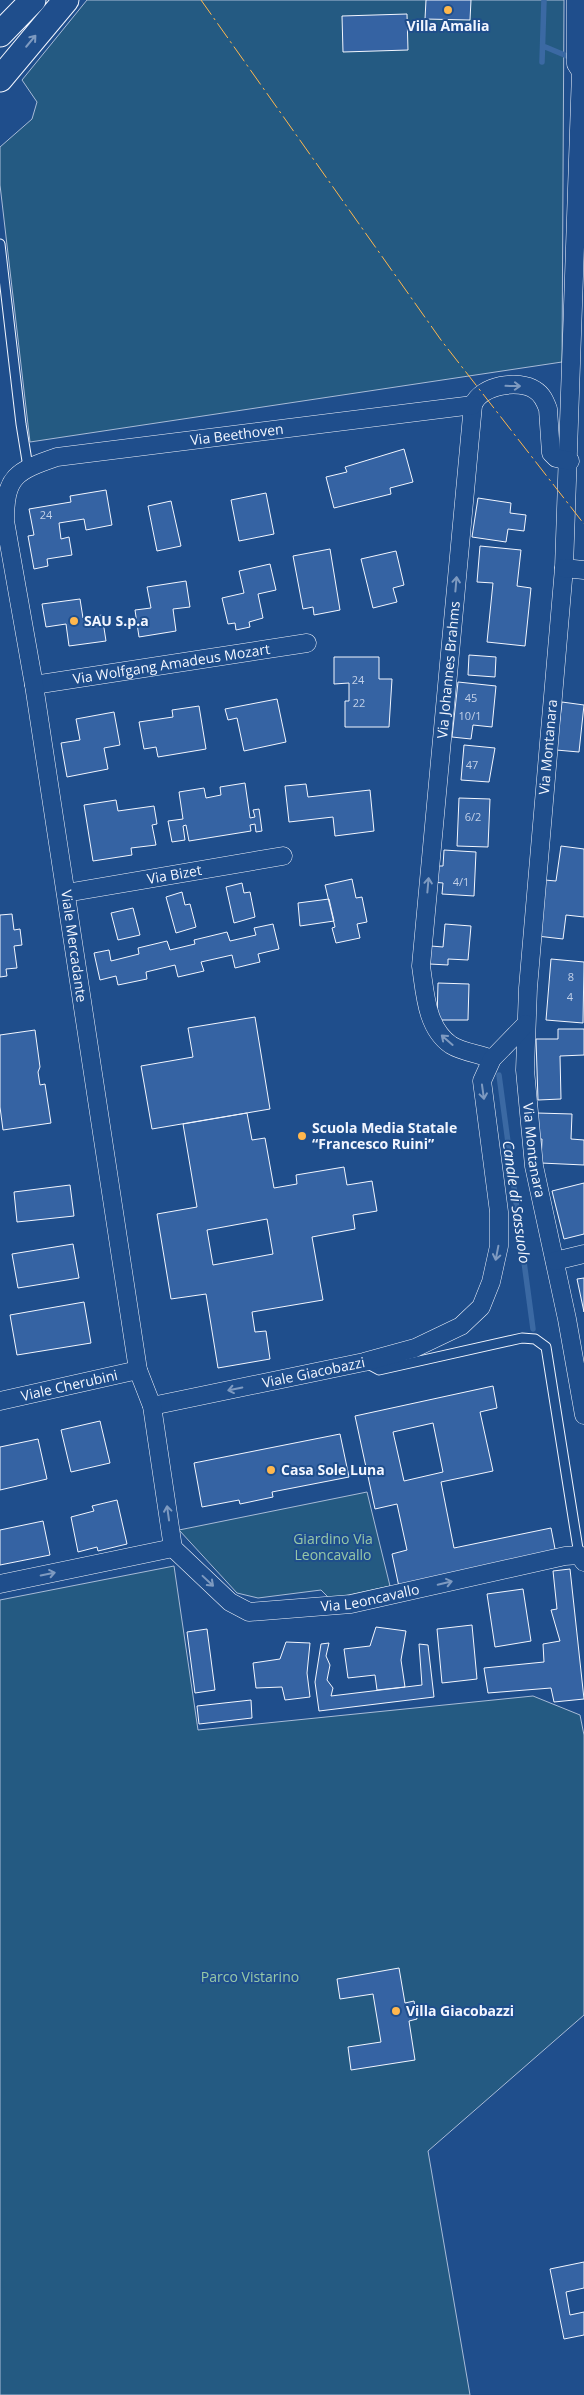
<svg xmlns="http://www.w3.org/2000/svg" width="584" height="2395" font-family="'Open Sans',sans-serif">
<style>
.green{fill:#245a82;stroke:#a8bbd7}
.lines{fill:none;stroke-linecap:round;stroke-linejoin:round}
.stream{stroke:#3b69a3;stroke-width:5.5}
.building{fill:#3563a3;stroke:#f2f6ff;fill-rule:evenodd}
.service-casing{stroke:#f2f6ff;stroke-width:11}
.minor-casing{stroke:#f2f6ff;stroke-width:19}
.secondary-casing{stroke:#f2f6ff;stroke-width:27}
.service{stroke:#1f4e8c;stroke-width:9}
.minor{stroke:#1f4e8c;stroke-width:18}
.secondary{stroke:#1f4e8c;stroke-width:25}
.power{stroke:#ffb74d;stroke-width:1;stroke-dasharray:18 4 2.5 4;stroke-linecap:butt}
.oneway{stroke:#7e9ac0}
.poi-dot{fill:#ffb74d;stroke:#1f4e8c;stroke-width:2}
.labels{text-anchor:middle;stroke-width:4;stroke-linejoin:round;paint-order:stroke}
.number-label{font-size:11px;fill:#c3d1e8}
.poi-label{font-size:14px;font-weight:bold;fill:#f2f6ff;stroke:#1f4e8c;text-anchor:start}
.street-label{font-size:14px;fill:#f2f6ff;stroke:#1f4e8c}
.park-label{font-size:14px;fill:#97c8a6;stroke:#1f4e8c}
.water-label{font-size:15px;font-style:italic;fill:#f2f6ff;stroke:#1f4e8c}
</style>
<rect width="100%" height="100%" fill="#1f4e8c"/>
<!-- green -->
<path class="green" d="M87,0H564L562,362L30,442L0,185V147L32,119L37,102L22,80Z
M367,1492L390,1586L330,1599L321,1590L258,1598L237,1593L179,1530Z
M174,1566L198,1730L533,1696L580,1715L584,1735V2015L428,2151L470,2395H0V1600Z"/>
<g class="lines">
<!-- stream -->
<path class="stream" d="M543,46L567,56
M542,62L544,0
M499,1075L533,1329"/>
</g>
<!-- building -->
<path class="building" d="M426,0H471L470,20L425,19Z
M407,14L408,50L343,52L342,16Z
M404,449L413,482L390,488L391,494L334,508L326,477L347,472L345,467Z
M106,490L112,525L86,530L84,519L59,523L61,539L69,537L72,555L47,559L48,566L34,569L28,536L34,535L29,509L71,502L70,496Z
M266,493L274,534L239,541L231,500Z
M478,498L511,503L510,513L526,515L524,531L508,529L506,542L472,537Z
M171,501L181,546L157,551L148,506Z
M480,546L521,550L517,586L531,588L525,646L487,642L493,583L477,582Z
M330,549L340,610L314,615L313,607L303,609L293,556Z
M396,551L404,585L393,588L397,602L373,608L361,559Z
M270,564L276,590L258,594L263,618L249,622L250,627L236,630L235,623L228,624L222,598L244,593L239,571Z
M186,581L190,607L173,609L176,631L139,637L135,610L151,608L147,587Z
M80,599L83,618L102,615L106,641L69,646L66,624L46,627L42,604Z
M469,655L496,657L495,677L468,675Z
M334,657H379V679H392L389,727H345V701H349V683L334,684Z
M458,682L496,686L492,727L473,725L471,739L452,737Z
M277,699L286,742L244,751L237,718L228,720L225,709Z
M562,702L584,705L579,752L556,750Z
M199,706L206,749L158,757L156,747L144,749L139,722L173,717L172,710Z
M114,712L120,745L104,748L108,769L67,777L61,743L80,740L76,719Z
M464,745L495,748L489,782L461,780Z
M245,783L250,818L255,817L253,810L259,809L262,831L256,832L255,824L250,825L251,831L189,841L186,825L183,826L185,840L172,842L168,821L183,819L179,792L204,788L206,798L221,795L220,787Z
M306,784L308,797L370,790L374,831L335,836L333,817L289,822L285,786Z
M459,798L490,799L488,847L457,846Z
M116,800L118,811L154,806L157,824L152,825L156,845L131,848L132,855L93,861L84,805Z
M561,846L584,849V917L566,915L563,939L537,936L545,880L556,881Z
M444,850L476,852L474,896L442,894L443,883L432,882L433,866H443Z
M352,879L356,898L362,897L367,922L357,924L360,938L336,943L332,928L335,927L325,885Z
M242,883L244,893L250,892L255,917L234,923L226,887Z
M182,892L185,905L190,904L196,927L176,933L166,897Z
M329,899L334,921L300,926L298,903Z
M133,908L140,935L118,940L111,913Z
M12,914L14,930L20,929L22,945L14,946L17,968L6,969L7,976L0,977V915Z
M273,924L279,949L258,954L260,962L235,968L232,955L201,962L204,971L178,977L175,965L146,972L147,979L118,985L116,976L100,980L94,953L109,950L111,961L139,954L138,948L167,941L170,950L195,944L194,940L227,932L230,941L256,935L254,928Z
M445,924L471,926L468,960L448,959V965L430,964L431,946L443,947Z
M551,959L584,962L583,1023L546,1020Z
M438,983L469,984L468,1020H437Z
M255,1017L270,1109L152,1129L141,1066L193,1057L188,1028Z
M558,1029H584V1055L560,1056L561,1099L538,1100L536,1039H558Z
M35,1030L40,1067L38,1072L40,1085L45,1084L51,1123L3,1130L0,1107V1035Z
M247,1113L252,1140L265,1138L274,1188L297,1184L296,1175L344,1167L347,1185L372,1181L377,1211L353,1215L355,1229L312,1237L323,1300L252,1312L255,1332L266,1331L270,1359L218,1368L206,1294L171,1299L157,1214L197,1207L183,1124ZM267,1219L273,1254L213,1265L207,1230Z
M537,1113L572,1114L571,1139L584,1140V1165L541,1163L542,1139H536Z
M584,1183V1234L564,1239L552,1191Z
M70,1185L74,1216L17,1222L14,1192Z
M73,1244L79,1278L18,1288L12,1254Z
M584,1278V1312L577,1279Z
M84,1302L91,1343L17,1355L10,1315Z
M493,1386L497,1408L480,1412L493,1471L441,1482L454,1548L551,1528L556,1554L399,1587L392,1554L407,1550L397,1504L375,1509L355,1416ZM433,1423L443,1472L404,1481L393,1432Z
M100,1421L110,1463L71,1472L61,1430Z
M340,1434L349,1477L272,1492L273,1497L240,1504L239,1500L202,1507L194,1463Z
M38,1439L47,1479L0,1490V1447Z
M117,1500L127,1544L98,1551L97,1547L78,1552L71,1517L94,1511L92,1506Z
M43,1521L50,1555L0,1565V1530Z
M570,1569L584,1699L554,1702L551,1688L488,1693L484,1668L544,1662L543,1644L560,1641L551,1610L557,1609L553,1571Z
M523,1589L531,1641L495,1647L487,1594Z
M472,1625L477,1679L442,1683L437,1629Z
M376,1627L406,1631L401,1660L405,1687L377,1690L375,1675L348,1678L344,1649L370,1646Z
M207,1629L215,1690L195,1693L187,1632Z
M286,1642L310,1643L307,1673L310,1697L285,1700L282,1687L256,1688L253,1663L280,1659Z
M329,1643L326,1656L330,1665L327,1680L333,1688L331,1696L422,1685L419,1644L428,1645L434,1697L319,1711L315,1682L321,1644Z
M251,1700L252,1718L199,1724L197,1706Z
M399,1968L405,2003L414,2001L417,2019L409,2021L415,2060L351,2070L348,2047L381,2042L373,1994L340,1999L337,1979Z
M584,2262V2288L566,2292L570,2315L584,2312V2335L564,2339L550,2269Z"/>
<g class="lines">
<defs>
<path id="service" d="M0,244L21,424L28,467
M366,1363L379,1370L522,1338L535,1339L546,1347L579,1555"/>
<g id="minor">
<path id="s1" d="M576,0V64L581,72L564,568L528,988L525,1070L534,1166L567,1319L584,1415"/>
<path d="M564,568L584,570"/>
<path id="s2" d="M34,685L307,643"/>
<path id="s3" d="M66,893L283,856"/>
<path id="s4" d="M492,1059C480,1054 462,1052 451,1045C426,1028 425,992 421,966L473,405C481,385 519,379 535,390C542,394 545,401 548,409L551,453L556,458L570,461"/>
<path d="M555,1261L584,1254"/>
<path id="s5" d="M0,1401L138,1370"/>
<path id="s6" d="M152,1406L364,1362L415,1348L461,1326L481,1307L491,1282L499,1246V1212L482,1081L492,1059L526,1024"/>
<path id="s7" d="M173,1548L230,1602L249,1612L351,1604L565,1556L579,1555L584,1562"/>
<path id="s8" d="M0,1584L173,1548L152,1406L138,1370L34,685L5,521C5,476 16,471 57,457L473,405"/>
</g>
<path id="secondary" d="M0,34L33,0
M0,79L66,0"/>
</defs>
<!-- service casing -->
<use href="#service" class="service-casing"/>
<!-- minor casing -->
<use href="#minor" class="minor-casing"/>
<!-- secondary casing -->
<use href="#secondary" class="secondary-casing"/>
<!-- service -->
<use href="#service" class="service"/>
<!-- minor -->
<use href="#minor" class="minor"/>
<!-- secondary -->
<use href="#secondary" class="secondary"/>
<!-- power -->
<path class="power" d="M201,0L441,340L584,524"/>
</g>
<!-- one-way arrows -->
<defs><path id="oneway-shaft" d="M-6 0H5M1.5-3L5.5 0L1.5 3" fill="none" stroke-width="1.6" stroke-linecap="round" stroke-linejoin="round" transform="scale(1.25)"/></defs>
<g class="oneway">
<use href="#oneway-shaft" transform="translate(31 41) rotate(-50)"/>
<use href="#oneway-shaft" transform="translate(513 386) rotate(1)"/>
<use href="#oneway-shaft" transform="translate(456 584) rotate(-85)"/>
<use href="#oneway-shaft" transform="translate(428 885) rotate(-85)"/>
<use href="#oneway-shaft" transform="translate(447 1040) rotate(-139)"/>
<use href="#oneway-shaft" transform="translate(483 1092) rotate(82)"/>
<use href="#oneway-shaft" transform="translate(497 1253) rotate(101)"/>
<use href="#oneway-shaft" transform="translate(235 1389) rotate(168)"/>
<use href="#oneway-shaft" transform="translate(168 1513) rotate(-98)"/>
<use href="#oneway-shaft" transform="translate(48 1574) rotate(-12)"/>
<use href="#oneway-shaft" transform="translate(208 1581) rotate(43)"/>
<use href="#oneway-shaft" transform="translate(445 1583) rotate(-13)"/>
</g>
<!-- markers -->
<g class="poi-dot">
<circle cx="448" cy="10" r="5"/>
<circle cx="74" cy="621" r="5"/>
<circle cx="302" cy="1136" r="5"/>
<circle cx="271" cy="1470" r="5"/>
<circle cx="396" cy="2011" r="5"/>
</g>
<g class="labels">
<!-- number labels -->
<g class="number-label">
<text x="46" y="519">24</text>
<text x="358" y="684">24</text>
<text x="471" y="702">45</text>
<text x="359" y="707">22</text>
<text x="470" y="720">10/1</text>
<text x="472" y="769">47</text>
<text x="473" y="821">6/2</text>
<text x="461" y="886">4/1</text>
<text x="571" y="981">8</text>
<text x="570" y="1001">4</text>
</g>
<!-- poi labels -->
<g class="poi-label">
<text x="448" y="31" text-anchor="middle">Villa Amalia</text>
<text x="84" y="626">SAU S.p.a</text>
<text x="312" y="1133">Scuola Media Statale<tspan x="312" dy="16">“Francesco Ruini”</tspan></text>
<text x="281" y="1475">Casa Sole Luna</text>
<text x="406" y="2016">Villa Giacobazzi</text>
</g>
<!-- street labels -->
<g class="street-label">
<text dy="5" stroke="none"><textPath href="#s8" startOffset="1492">Via Beethoven</textPath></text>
<text dy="5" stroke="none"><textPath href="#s2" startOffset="139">Via Wolfgang Amadeus Mozart</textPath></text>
<text dy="5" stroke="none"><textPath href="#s4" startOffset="428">Via Johannes Brahms</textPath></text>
<text transform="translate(548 747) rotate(-85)" y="5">Via Montanara</text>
<text dy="5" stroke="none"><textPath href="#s3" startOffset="110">Via Bizet</textPath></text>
<text transform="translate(74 946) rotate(82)" y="5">Viale Mercadante</text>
<text dy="5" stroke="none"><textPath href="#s1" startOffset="1154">Via Montanara</textPath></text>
<text dy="5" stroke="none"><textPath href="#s6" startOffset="165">Viale Giacobazzi</textPath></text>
<text dy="5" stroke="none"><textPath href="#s5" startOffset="71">Viale Cherubini</textPath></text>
<text dy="5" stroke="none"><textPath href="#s7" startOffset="222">Via Leoncavallo</textPath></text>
</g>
<!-- park labels -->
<g class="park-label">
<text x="333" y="1544">Giardino Via<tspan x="333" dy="16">Leoncavallo</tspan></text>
<text x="250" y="1982">Parco Vistarino</text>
</g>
<!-- water labels -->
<g class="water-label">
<text transform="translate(516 1202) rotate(82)" y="5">Canale di Sassuolo</text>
</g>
</g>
</svg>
